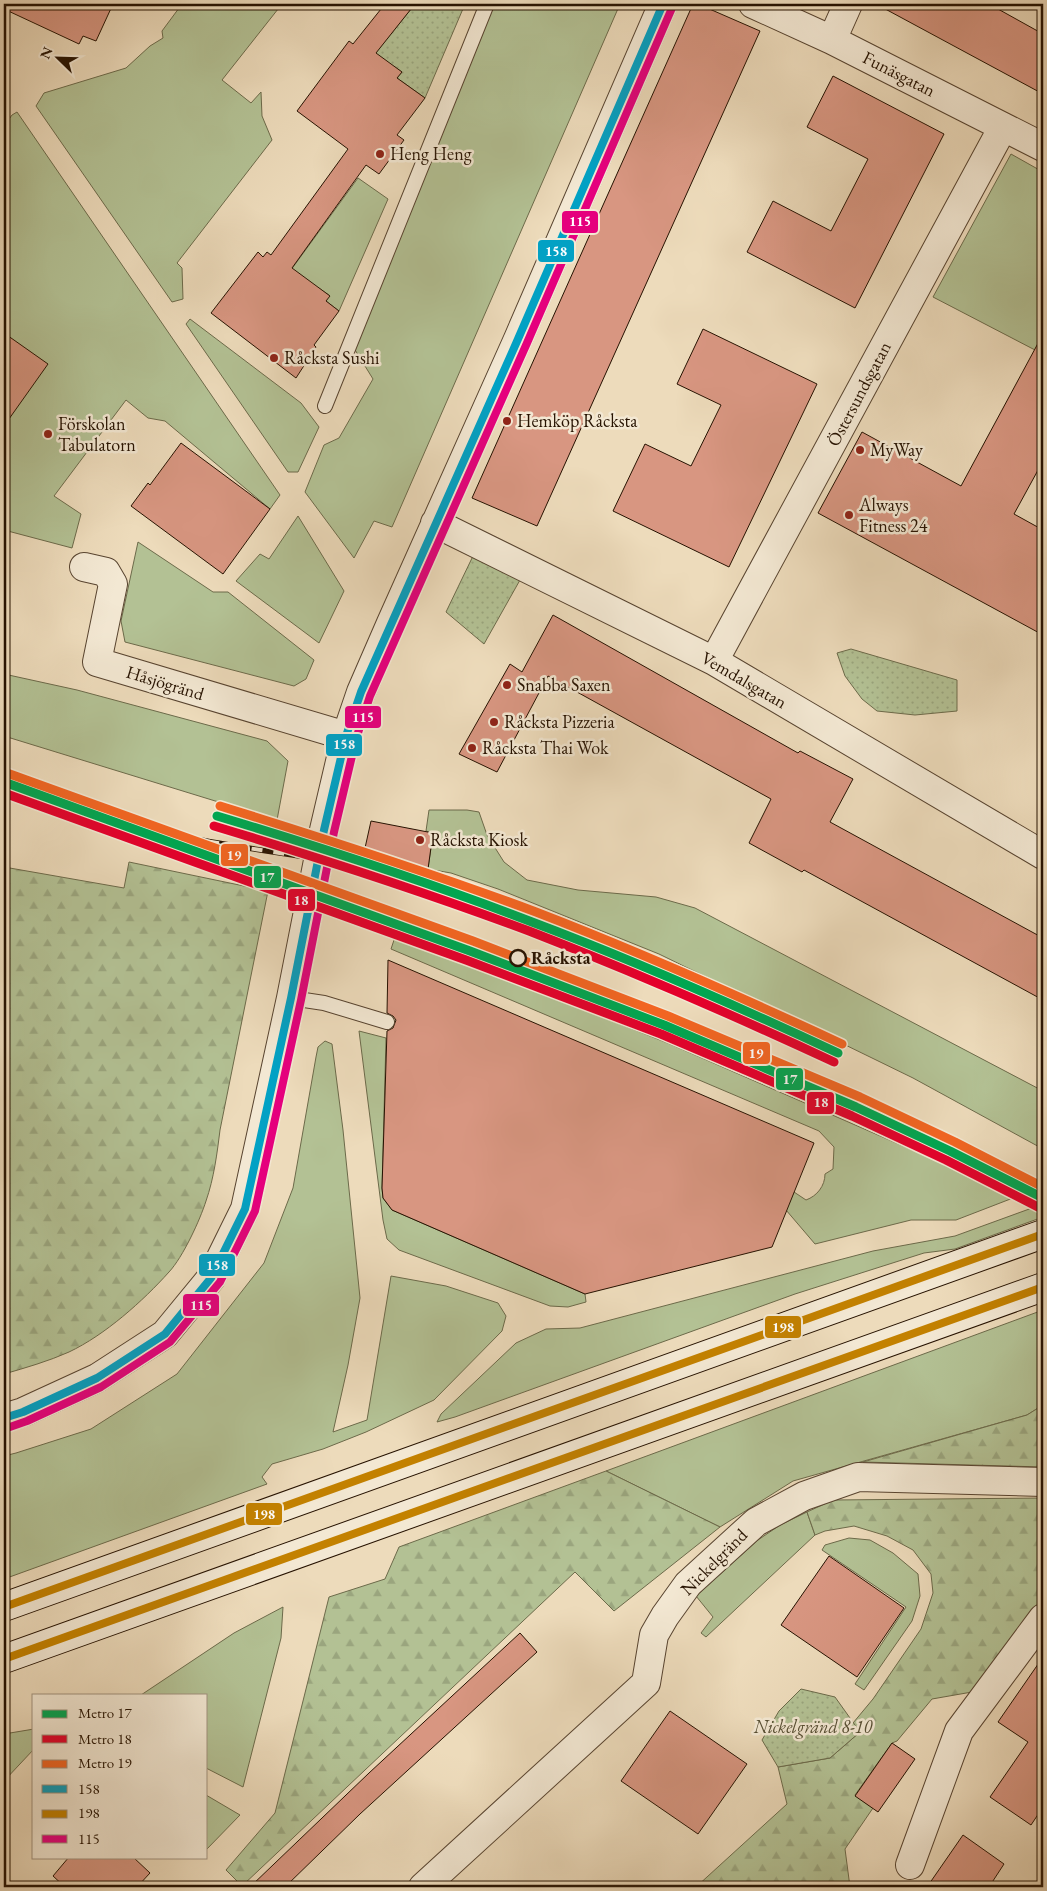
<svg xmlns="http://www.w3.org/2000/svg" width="1047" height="1891" font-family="'EB Garamond',serif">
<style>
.green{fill:#b3c194;stroke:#6c6a4a}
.forest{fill:url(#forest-firs);stroke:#6c6a4a}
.park{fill:url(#park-dots);stroke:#6c6a4a}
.building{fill:#d89681;stroke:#261201}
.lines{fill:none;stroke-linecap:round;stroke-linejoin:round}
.service-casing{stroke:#584430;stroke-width:16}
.minor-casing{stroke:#584430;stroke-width:30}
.secondary-casing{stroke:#261201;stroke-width:30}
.service{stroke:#f3e8d3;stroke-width:14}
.minor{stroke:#f3e8d3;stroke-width:28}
.secondary{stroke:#f3e8d3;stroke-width:28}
.rail-casing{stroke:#261201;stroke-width:5.5}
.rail{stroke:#f3e8d3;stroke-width:4;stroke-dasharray:11;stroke-linecap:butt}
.bus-1-casing{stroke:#f3e8d3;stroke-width:11}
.bus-2-casing{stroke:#f3e8d3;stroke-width:11}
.bus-3-casing{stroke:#f3e8d3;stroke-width:11}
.bus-1{stroke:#02a1c4;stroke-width:8}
.bus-2{stroke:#c38100;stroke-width:8}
.bus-3{stroke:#e5007d;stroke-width:8}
.metro-1-casing{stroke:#f3e8d3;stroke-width:12}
.metro-2-casing{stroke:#f3e8d3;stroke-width:12}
.metro-3-casing{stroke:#f3e8d3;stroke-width:12}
.metro-1{stroke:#00a651;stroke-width:9}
.metro-2{stroke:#e4002b;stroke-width:9}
.metro-3{stroke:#f26522;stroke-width:9}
.poi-dot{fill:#8f2418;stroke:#f3e8d3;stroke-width:2}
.stop-dot{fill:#f3e8d3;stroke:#261201;stroke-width:2.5}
.labels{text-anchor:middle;stroke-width:5;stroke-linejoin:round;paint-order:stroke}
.street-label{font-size:18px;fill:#261201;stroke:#f3e8d3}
.poi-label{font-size:18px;fill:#261201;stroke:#f3e8d3;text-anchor:start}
.stop-label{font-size:18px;font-weight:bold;fill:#261201;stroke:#f3e8d3;text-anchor:start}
.park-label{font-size:18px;font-style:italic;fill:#574f34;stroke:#f3e8d3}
.line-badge{stroke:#f3e8d3;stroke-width:2}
.badge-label{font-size:14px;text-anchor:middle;font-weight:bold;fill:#fff}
</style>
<defs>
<pattern id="forest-firs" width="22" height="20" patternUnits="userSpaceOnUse" patternTransform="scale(1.25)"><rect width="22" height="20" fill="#b3c194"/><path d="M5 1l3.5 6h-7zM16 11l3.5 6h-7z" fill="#9aa57e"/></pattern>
<pattern id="park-dots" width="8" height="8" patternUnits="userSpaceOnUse" patternTransform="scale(1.25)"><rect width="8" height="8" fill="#b3c194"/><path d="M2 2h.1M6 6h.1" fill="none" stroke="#9aa57e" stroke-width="1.8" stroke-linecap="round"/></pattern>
</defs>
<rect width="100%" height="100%" fill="#eddbbb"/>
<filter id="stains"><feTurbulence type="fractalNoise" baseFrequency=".004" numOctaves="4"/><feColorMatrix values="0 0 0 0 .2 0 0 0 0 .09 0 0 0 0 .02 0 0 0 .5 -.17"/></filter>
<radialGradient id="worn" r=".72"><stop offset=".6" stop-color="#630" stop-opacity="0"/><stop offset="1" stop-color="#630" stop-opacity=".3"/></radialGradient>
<!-- green -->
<path class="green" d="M182,4H282L222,80L251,103L261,92L262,116L272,140L177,263L182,268L183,299L172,302L36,106L44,93L126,68L150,46L163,38L162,31Z
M487,4H620L392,527L374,521L354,558L305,492L324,445L339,438L373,379L352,345Z
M17,112L280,495L270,509L165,421L148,418L126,400L54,496L81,514L72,548L4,530V126L12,115Z
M1011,154L1043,172V334L1035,350L933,297Z
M358,178L388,199L339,311L326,301L329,295L320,289L288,274Z
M190,319L301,403L319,427L298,472H288L186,324Z
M298,516L344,591L319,643L236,581L260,554L269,559Z
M138,542L213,592H228L314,660L306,679L294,686L125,642L121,621Z
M4,674L77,690L267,741L288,761L277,820L4,736Z
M429,810H467L479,812L487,835L504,862L527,880L578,890L656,897L695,908L1043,1091V1149L913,1078L659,954L498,889L451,873L428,869L433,833L426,831Z
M396,934L670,1044L942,1163L1013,1198L956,1220H911L815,1244L786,1210L794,1192L806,1200C817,1196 825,1186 825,1174L833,1169L834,1147L819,1131L391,949Z
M359,1031L386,1038L382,1188L383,1198L392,1210L585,1294L586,1302L568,1307L550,1306L399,1250L387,1239L383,1220Z
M325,1041L332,1044L343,1130L360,1298L348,1365L333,1432L367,1420L391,1276L446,1286L498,1303L506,1316L502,1331L434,1400L366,1432L323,1449L272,1464L262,1477L267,1484L4,1579V1456L16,1453L91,1429L177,1374L264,1263L293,1188L316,1057L318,1047Z
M1032,1208L1043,1213V1217L955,1249L924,1253L795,1294L455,1417L437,1422L441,1414L516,1343L546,1329L580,1328L873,1251L955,1236Z
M1043,1310V1405L1027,1415L793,1481L720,1527L606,1471Z
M807,1512L815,1535L706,1637L701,1633L713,1617L696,1596L758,1540L780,1525Z
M849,1538L870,1540L893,1553L918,1574L920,1596L912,1621L864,1690L855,1684L906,1607L822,1550L825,1545Z
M283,1607L281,1638L243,1787L206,1768V1695H141L234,1633Z
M34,1729V1749L4,1781V1734Z
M206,1795L240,1815L206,1850Z"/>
<!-- forest -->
<path class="forest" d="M129,862L268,891L220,1130C217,1154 214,1178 206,1201C200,1220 183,1257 169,1272C143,1301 105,1335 69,1352C49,1361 25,1368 4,1374V867L124,888Z
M1043,1405V1467L863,1462L1027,1415Z
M606,1471L720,1527L614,1611L575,1572L242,1886L226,1870L275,1813L329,1597L385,1579L399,1547Z
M1043,1498V1601L991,1674L972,1692L932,1699L897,1741L892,1743L855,1795L873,1808L845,1849L850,1887H696L787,1804L778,1767L830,1758L860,1732L853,1723L873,1699L921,1629L933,1593L931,1574L913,1550L887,1536L854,1526L825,1531L815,1535L807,1512L833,1500Z"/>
<!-- park -->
<path class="park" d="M415,4H465L425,98L397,78L402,72L395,67L393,70L373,56Z
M473,556L520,580L484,644L446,612Z
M851,649L957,680V711L915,715L877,711L862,699L845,676L837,653Z
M801,1689L835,1697L860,1732L830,1758L778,1767L762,1740L779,1711Z"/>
<!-- building -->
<path class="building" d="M4,4H113L96,41L83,36L79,44L4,9Z
M385,4H415L376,53L402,72L397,78L425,98L397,135L404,140L379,174L366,165L292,268L330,296L326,301L339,311L314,345L316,347L296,378L211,313L258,252L263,257L267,252L271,255L348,149L297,111L349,41L353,44Z
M693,4H698L760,31L537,526L472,498Z
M876,4H989L1043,34V94Z
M833,76L944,134L855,308L747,252L773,201L831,231L868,159L807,127Z
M703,329L817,384L729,567L613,511L645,444L691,466L721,405L677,384Z
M4,333L48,364L4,426Z
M1043,334V461L1014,514L1043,530V635L818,513L862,432L961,486Z
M181,443L270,509L223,574L131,506L148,483L150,485Z
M553,615L798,753L800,751L853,779L830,822L1043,938V1000L804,870L802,872L749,843L771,799L548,676L497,772L459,754L510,664L522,672Z
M371,821L433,833L428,869L365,848Z
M388,960L814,1143L772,1247L585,1294L392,1210L383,1198L382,1188L387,1031L393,1028L396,1020L393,1016L387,1013Z
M829,1556L904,1608L857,1677L781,1625Z
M520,1633L537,1652L360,1814L285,1887H250L369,1773Z
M1043,1657V1807L1031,1825L990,1797L1028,1742L998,1722Z
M670,1711L747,1764L698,1834L621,1781Z
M892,1743L915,1759L878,1812L855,1796Z
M963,1835L1004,1864L989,1887H927Z
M69,1857H133L150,1873L137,1887H65L53,1876Z"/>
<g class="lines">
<defs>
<path id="service" d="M325,406L487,4
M291,998L324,1003L387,1022"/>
<path id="minor" d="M753,4L832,40L1043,147
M832,40L848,4
M435,523L714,661L1043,855
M84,567L106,572L113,584L97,662L346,736
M714,661L1003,127
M4,1418L23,1412L97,1378L165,1334L211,1278L245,1209L291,998L324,830L346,736L361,692L391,623L518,339L663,4
M910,1865L959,1731L1043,1618
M423,1887L646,1683L654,1635L665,1616L688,1584L756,1522L804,1496L858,1477L1043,1482"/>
<path id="secondary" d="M4,1607L1043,1234
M4,1659L1043,1287"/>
</defs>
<!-- service casing -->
<use href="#service" class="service-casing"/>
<!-- minor casing -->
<use href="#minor" class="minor-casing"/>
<!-- secondary casing -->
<use href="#secondary" class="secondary-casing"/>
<!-- service -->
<use href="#service" class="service"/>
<!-- minor -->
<use href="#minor" class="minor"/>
<!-- secondary -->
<use href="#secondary" class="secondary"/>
<defs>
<path id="rail" d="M101,817C188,843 280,851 370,868C395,873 419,881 443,888"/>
</defs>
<!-- rail casing -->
<use href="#rail" class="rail-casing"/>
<!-- rail -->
<use href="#rail" class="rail"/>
<defs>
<path id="bus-1" d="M4,1418L23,1412L97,1378L165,1334L211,1278L245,1209L291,998L324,830L346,736L361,692L518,339L663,4"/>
<path id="bus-2" d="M4,1607L1043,1234
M4,1659L1043,1287"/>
<path id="bus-3" d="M7,1428L27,1421L101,1387L170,1342L220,1282L255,1211L301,1000L334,832L356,739L370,696L527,343L672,8"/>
</defs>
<!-- bus-1 casing -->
<use href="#bus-1" class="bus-1-casing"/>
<!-- bus-2 casing -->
<use href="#bus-2" class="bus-2-casing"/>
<!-- bus-3 casing -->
<use href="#bus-3" class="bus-3-casing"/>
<!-- bus-1 -->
<use href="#bus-1" class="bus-1"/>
<!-- bus-2 -->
<use href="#bus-2" class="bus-2"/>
<!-- bus-3 -->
<use href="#bus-3" class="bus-3"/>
<defs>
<path id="metro-1" d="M4,782L470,951L664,1025L856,1107L950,1151L1043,1198
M217,816C323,848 429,882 532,922C636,961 737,1006 838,1053"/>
<path id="metro-2" d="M4,793L466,960L661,1034L852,1116L946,1160L1038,1207
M214,826C320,858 425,892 529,931C632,971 733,1015 834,1062"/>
<path id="metro-3" d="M7,773L473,941L668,1016L860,1097L955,1142L1043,1187
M220,806C326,839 432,873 536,912C640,952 741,997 842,1044"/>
</defs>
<!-- metro-1 casing -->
<use href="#metro-1" class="metro-1-casing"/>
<!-- metro-2 casing -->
<use href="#metro-2" class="metro-2-casing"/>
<!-- metro-3 casing -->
<use href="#metro-3" class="metro-3-casing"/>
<!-- metro-1 -->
<use href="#metro-1" class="metro-1"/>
<!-- metro-2 -->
<use href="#metro-2" class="metro-2"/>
<!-- metro-3 -->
<use href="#metro-3" class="metro-3"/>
</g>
<!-- markers -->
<g class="poi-dot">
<circle cx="380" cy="154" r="5"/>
<circle cx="274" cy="358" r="5"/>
<circle cx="507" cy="421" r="5"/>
<circle cx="48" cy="434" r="5"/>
<circle cx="860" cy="450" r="5"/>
<circle cx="849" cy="515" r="5"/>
<circle cx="507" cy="685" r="5"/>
<circle cx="494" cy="722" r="5"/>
<circle cx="472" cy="748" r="5"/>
<circle cx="420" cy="840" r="5"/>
</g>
<circle class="stop-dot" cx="518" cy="958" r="8"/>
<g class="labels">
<!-- street labels -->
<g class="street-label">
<text transform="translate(899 74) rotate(27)" y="6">Funäsgatan</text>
<text transform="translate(859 394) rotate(-62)" y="6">Östersundsgatan</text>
<text transform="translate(744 680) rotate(30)" y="6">Vemdalsgatan</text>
<text transform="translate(165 683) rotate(17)" y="6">Håsjögränd</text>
<text transform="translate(714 1562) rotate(-45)" y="6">Nickelgränd</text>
</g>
<!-- poi labels -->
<g class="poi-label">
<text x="390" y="160">Heng Heng</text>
<text x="284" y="364">Råcksta Sushi</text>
<text x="517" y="427">Hemköp Råcksta</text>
<text x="58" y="430">Förskolan<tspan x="58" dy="21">Tabulatorn</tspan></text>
<text x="870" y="456">MyWay</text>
<text x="859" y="511">Always<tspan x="859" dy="21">Fitness 24</tspan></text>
<text x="517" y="691">Snabba Saxen</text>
<text x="504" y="728">Råcksta Pizzeria</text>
<text x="482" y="754">Råcksta Thai Wok</text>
<text x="430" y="846">Råcksta Kiosk</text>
</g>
<!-- stop labels -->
<g class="stop-label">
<text x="531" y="964">Råcksta</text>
</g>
<!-- park labels -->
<g class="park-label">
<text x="813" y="1733">Nickelgränd 8-10</text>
</g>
</g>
<g class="line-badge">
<rect x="561" y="210" width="38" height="24" rx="5" fill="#e5007d"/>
<rect x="537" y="239" width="38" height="24" rx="5" fill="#02a1c4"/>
<rect x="344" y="705" width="38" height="24" rx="5" fill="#e5007d"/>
<rect x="325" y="733" width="38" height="24" rx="5" fill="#02a1c4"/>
<rect x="220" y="843" width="29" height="24" rx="5" fill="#f26522"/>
<rect x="253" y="865" width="29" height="24" rx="5" fill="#00a651"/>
<rect x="287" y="888" width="29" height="24" rx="5" fill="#e4002b"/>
<rect x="742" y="1041" width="29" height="24" rx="5" fill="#f26522"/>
<rect x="775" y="1067" width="29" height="24" rx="5" fill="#00a651"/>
<rect x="806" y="1091" width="29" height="24" rx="5" fill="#e4002b"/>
<rect x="198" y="1253" width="38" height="24" rx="5" fill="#02a1c4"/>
<rect x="182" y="1293" width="38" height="24" rx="5" fill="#e5007d"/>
<rect x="764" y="1315" width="38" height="24" rx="5" fill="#c38100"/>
<rect x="245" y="1502" width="38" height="24" rx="5" fill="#c38100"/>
</g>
<g class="badge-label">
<text x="580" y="226">115</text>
<text x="556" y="256">158</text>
<text x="363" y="722">115</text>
<text x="344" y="749">158</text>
<text x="234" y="860">19</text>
<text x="267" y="882">17</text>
<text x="301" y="905">18</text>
<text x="756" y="1058">19</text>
<text x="790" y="1084">17</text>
<text x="821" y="1107">18</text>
<text x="217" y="1270">158</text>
<text x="201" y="1310">115</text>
<text x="783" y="1332">198</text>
<text x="264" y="1519">198</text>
</g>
<!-- margin -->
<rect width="1047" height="1891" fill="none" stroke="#eddbbb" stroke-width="20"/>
<rect x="5" y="5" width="1037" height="1881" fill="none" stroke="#261201" stroke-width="2.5"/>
<rect x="10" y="10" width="1027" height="1871" fill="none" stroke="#261201"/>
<!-- legend -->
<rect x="32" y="1694" width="175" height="165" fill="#f3e8d3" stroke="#a1927f"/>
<rect x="42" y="1710" width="25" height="8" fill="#00a651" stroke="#a1927f"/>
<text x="78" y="1718" font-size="15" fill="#261201">Metro 17</text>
<rect x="42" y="1735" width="25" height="8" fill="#e4002b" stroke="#a1927f"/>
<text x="78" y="1744" font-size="15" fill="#261201">Metro 18</text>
<rect x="42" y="1760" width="25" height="8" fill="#f26522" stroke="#a1927f"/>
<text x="78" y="1768" font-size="15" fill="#261201">Metro 19</text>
<rect x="42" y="1785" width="25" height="8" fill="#02a1c4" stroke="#a1927f"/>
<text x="78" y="1794" font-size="15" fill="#261201">158</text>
<rect x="42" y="1810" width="25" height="8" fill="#c38100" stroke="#a1927f"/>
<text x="78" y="1818" font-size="15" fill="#261201">198</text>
<rect x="42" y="1835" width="25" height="8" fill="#e5007d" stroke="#a1927f"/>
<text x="78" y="1844" font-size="15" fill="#261201">115</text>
<!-- north arrow -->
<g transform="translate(58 58) rotate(293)" stroke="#f3e8d3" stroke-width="4" paint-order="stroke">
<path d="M0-4L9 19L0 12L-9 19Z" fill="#261201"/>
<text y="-8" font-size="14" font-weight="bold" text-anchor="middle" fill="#261201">N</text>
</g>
<rect width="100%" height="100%" filter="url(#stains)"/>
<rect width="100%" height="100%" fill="url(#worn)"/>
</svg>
